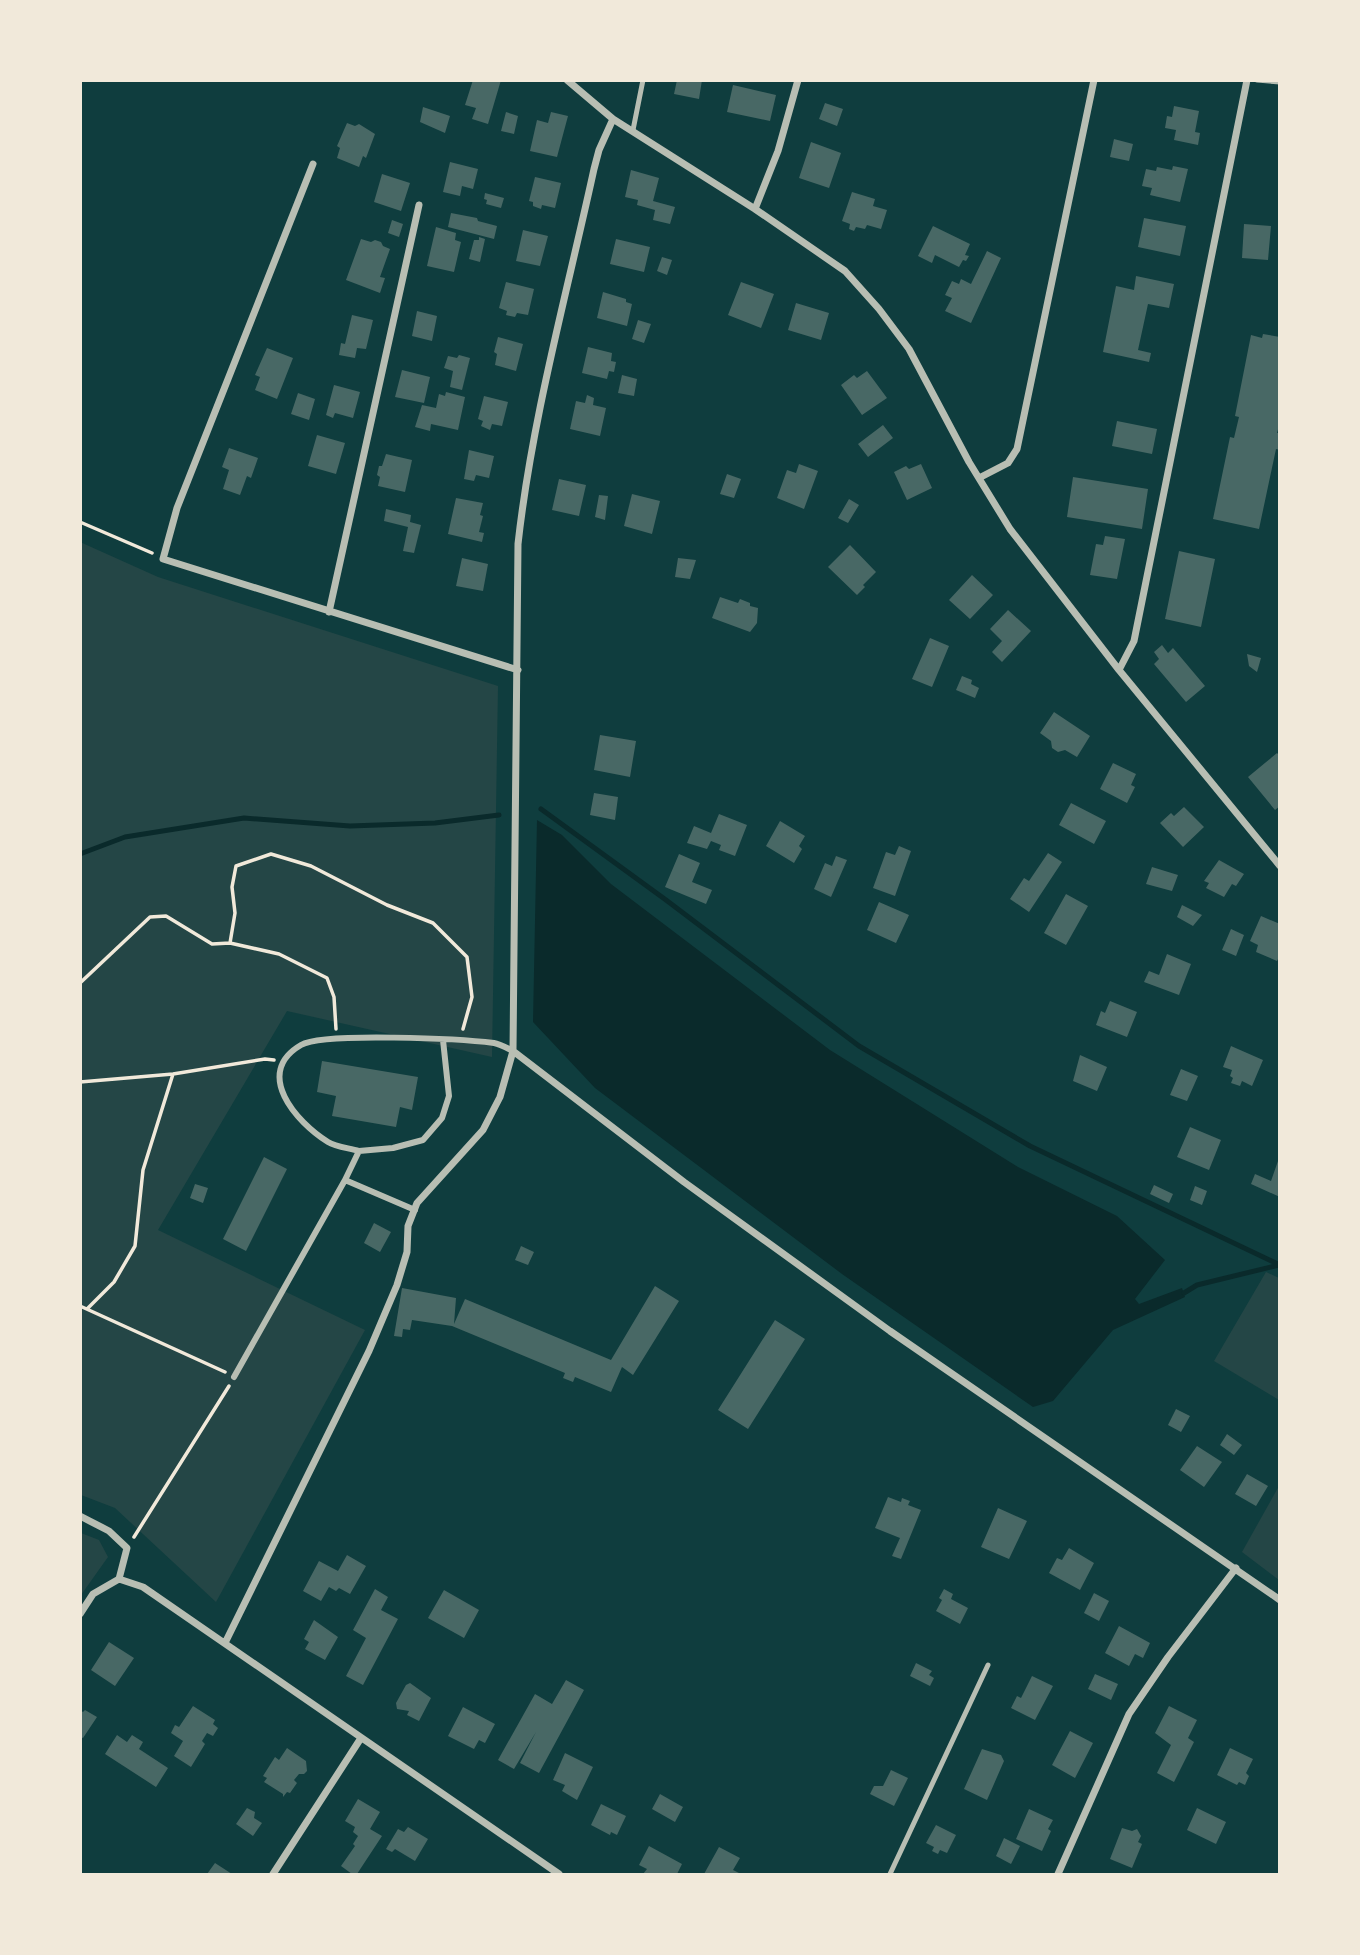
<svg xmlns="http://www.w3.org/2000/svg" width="1360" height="1955" font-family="Arial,sans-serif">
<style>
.green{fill:#244646}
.water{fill:#0a2a2b}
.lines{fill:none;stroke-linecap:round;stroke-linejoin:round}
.stream{stroke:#0a2a2b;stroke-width:5}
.building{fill:#486865}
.path{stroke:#f1e9da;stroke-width:3.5}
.service{stroke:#b8beb3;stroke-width:5}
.pedestrian{stroke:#b8beb3;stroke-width:6}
.minor{stroke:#b8beb3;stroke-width:7}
</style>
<rect width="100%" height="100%" fill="#0f3d3e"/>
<!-- green -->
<path class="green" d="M80,542L158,577L498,686L492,1057L287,1011L158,1230L365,1330L216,1602L115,1508L81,1495Z
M1266,1272L1279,1278V1400L1214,1361Z
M1279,1486V1580L1242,1552Z
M81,1533L99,1540L108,1557L81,1595Z"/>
<!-- water -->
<path class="water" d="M537,820L562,835L611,884L830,1050L1018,1167L1117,1216L1165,1260L1135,1299L1139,1304L1182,1288L1185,1297L1113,1330L1053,1401L1033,1407L842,1274L595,1088L533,1022Z"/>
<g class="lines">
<!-- stream -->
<path class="stream" d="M541,809L666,900L859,1046L1030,1146L1280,1265
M80,854L125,837L244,818L350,826L435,823L499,815
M1184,1293L1197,1285L1279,1265"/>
</g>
<!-- building -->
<path class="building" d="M473,80H501L488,124L472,119L476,108L465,105Z
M677,80H702L699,99L674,94Z
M733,85L776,95L770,121L727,112Z
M825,103L843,109L837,126L819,119Z
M1174,106L1199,111L1195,132L1200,133L1198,145L1174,140L1176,130L1165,128L1167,116L1172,117Z
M423,107L450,116L445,133L420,122Z
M506,112L518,116L514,134L501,131Z
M551,112L568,116L557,157L530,151L537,120L548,123Z
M347,123L355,126L359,124L375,134L366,158L363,156L359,167L337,158L340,148L337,146Z
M1114,139L1133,144L1129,161L1110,157Z
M811,142L841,153L829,188L799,178Z
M450,162L478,169L473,189L462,186L460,196L443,192Z
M1173,166L1188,169L1180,202L1150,195L1152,188L1142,186L1146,169L1156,171L1157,167L1172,170Z
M631,170L659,178L653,201L675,207L670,224L653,220L655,210L637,205L638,200L625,197Z
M382,174L410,183L401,211L374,202Z
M535,177L561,183L555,208L542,205L541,209L533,206V202L529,201Z
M852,192L875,199L873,206L887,210L881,229L867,225L865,229L856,227L854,231L849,229L850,224L842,221Z
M485,193L504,198L501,208L486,204L487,200L484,199Z
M451,213L477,218L478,221L497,226L494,239L448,227Z
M1144,218L1186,226L1180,256L1138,247Z
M392,220L403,224L399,237L388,233Z
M1244,224L1271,226L1268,260L1242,258Z
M933,226L970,244L965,255L969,256L966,261L963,260L959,267L935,255L932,263L918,256Z
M436,227L456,233L455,240L461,242L454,272L427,266Z
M523,230L548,236L540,266L516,261Z
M479,237L485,239L480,262L469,259L474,240H479Z
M361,239L371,242L375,240L381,242L383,246L390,249L380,277L385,278L380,293L346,280Z
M616,239L650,247L644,272L610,264Z
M987,251L1001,258L971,323L945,311L952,298L945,295L952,281L959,284L961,279L971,284Z
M662,257L672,260L667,275L657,271Z
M1136,276L1174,284L1169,308L1148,304L1138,350L1151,353L1149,362L1103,352L1116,286L1134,290Z
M506,282L534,289L528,315L517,313L515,317L506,315L507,311L499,308Z
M741,282L774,294L761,328L728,315Z
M603,292L626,299V302L632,304L627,326L597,318Z
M796,303L829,313L821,340L788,330Z
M417,311L437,316L432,341L412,336Z
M352,315L373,320L366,349L357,348L355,358L339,355L341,343L345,344Z
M638,320L651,324L644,343L632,339Z
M1263,334L1280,337V422L1277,433H1280V450L1276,449L1259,529L1213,519L1230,437L1234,438L1239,417L1235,416L1251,335L1262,338Z
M498,337L523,344L516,371L495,365L497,354L494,352Z
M588,347L612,353L611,361L616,362L614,372L609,371L607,379L582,373Z
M267,348L293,358L277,399L255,390L260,377L255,375Z
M459,355L470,358L462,390L450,387L453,371L444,368L448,356L457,358Z
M402,370L430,377L424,403L395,397Z
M867,371L887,398L862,415L841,385L854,375L857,378Z
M622,375L637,379L634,396L618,393Z
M334,385L360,392L353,418L335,413L333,418L326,415Z
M446,392L465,397L458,430L431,424L430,431L415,427L422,405L436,408L439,394L445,396Z
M298,393L315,399L309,420L291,414Z
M587,395L594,398L593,405L606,408L600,436L570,429L576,401L585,403Z
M484,396L508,402L502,426L492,424L490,430L481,426L483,421L478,419Z
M1117,421L1157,429L1152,454L1112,446Z
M883,425L893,438L868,457L858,444Z
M317,435L345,443L336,474L308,466Z
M229,448L258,458L251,478L247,476L240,495L223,489L229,470L222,467Z
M469,450L494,456L489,478L476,475L474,481L464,479Z
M386,454L412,460L405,492L378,486L380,477L377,475L379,466H382Z
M799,464L818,471L804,509L777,498L787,470L796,473Z
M921,464L932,488L907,500L894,472L906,466L909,469Z
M727,474L741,479L734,498L720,494Z
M1073,477L1148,489L1142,529L1067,517Z
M559,479L586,485L579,516L552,510Z
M632,494L660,501L652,534L624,526Z
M599,495L608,496L605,520L595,517Z
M456,498L483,503L480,515L483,516L479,532L484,533L482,542L448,534Z
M849,499L859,505L848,523L838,518Z
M386,509L411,515L410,522L421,525L414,553L403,551L408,527L384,521Z
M1105,536L1125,539L1117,579L1090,575L1096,544L1103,545Z
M850,545L876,572L863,585L865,587L857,595L828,567Z
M1179,551L1215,559L1201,627L1165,619Z
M462,558L488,564L483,591L456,586Z
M678,558L696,560L690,579L675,577Z
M972,575L993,595L970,619L949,600Z
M720,597L738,603L740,599L750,603V606L758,608L757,623L750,632L712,618Z
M1008,610L1031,631L1002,662L992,652L1002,641L990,629Z
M930,638L949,646L932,687L912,679Z
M1162,645L1168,653L1173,648L1205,686L1186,702L1154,664L1159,659L1154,652Z
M1247,654L1261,658L1257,672L1249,666Z
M962,676L972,680L971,684L979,688L975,698L956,690Z
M1054,712L1090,736L1077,757L1065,750L1058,752L1052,748L1051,741L1040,733Z
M600,735L636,741L630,777L594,770Z
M1277,753L1280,756V806L1275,810L1248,777Z
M1113,763L1136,774L1131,785L1135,787L1127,803L1100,789Z
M594,793L618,797L615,820L590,815Z
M1071,803L1106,821L1094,844L1059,825Z
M1184,807L1204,827L1183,847L1160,823L1171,813L1174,816Z
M719,814L747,825L735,856L719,850L721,845L711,841L707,849L687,843L694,826L711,833Z
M780,821L805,836L799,846L802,849L794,863L766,846Z
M899,846L911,851L895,896L873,888L886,852L895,855Z
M1048,853L1062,862L1029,912L1010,899L1024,878L1029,881Z
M679,854L700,863L692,882L712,890L706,904L665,887Z
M836,856L847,860L831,897L814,889L825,863L832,866Z
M1219,860L1244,874L1236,886L1232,884L1224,897L1206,888L1209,883L1204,881Z
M1152,867L1178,875L1172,891L1146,884Z
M1066,894L1088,906L1066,945L1044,933Z
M879,902L909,915L896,943L867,930Z
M1182,905L1202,915L1193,926L1177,917Z
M1261,916L1280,924V955L1277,961L1256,952L1258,945L1250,941Z
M1231,929L1244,935L1236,956L1222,950Z
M1167,954L1191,964L1179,995L1144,982L1149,971L1159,975Z
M1110,1001L1137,1012L1127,1037L1096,1025L1101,1011L1105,1013Z
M1231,1046L1263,1060L1252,1086L1242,1081L1240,1086L1231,1083L1233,1078L1230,1076L1232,1070L1223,1067Z
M1080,1055L1107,1067L1097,1091L1073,1081Z
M322,1061L418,1077L412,1110L400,1107L396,1127L332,1116L336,1096L317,1092Z
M1181,1069L1198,1076L1187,1101L1170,1095Z
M1190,1127L1221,1140L1209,1170L1177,1157Z
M264,1157L287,1169L246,1251L223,1239Z
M1278,1161L1280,1162V1197L1251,1184L1255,1174L1271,1181Z
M195,1184L208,1188L203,1203L190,1198Z
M1154,1185L1173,1194L1169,1203L1150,1194Z
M1195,1186L1207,1191L1202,1205L1190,1200Z
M374,1223L391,1232L380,1252L364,1243Z
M521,1246L534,1252L528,1265L515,1260Z
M655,1286L679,1301L633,1375L622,1367L611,1392L575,1377L573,1382L563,1378L565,1373L452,1326L412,1320L410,1330L403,1329L402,1337L394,1336L402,1288L456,1298L454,1324L465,1299L611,1360Z
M775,1320L805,1339L748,1429L718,1410Z
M1176,1409L1190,1416L1181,1432L1168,1425Z
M1227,1434L1242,1445L1234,1455L1220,1445Z
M1197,1446L1222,1462L1204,1487L1180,1470Z
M1247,1474L1268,1486L1256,1506L1235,1494Z
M888,1497L901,1502L902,1498L910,1501L908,1505L921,1510L901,1559L892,1556L900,1538L875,1528Z
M998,1508L1027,1521L1009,1559L981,1547Z
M1069,1548L1094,1563L1080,1590L1049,1573L1057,1558L1062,1560Z
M347,1555L366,1566L350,1594L339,1588L336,1591L329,1587L321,1601L303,1591L319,1561L338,1571Z
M375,1589L388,1597L381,1610L398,1619L363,1685L346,1676L366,1638L353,1630Z
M944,1589L953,1594L951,1599L968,1608L960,1624L936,1611L942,1600L939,1598Z
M444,1590L479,1610L464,1638L428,1618Z
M1094,1593L1109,1601L1099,1621L1084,1613Z
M314,1620L338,1637L325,1660L305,1649L309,1642L304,1639Z
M1119,1626L1150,1643L1143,1658L1135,1654L1129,1666L1105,1653Z
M109,1642L134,1658L115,1686L91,1670Z
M916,1663L932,1671L929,1675L934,1678L930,1686L910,1676Z
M1095,1674L1118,1684L1111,1700L1088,1689Z
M1032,1676L1053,1686L1035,1720L1011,1708L1017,1696L1021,1698Z
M566,1680L584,1690L539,1773L520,1763L536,1732L514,1769L498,1760L535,1694L552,1704Z
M410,1683L431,1698L419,1721L407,1715L409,1711L397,1709L396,1703L406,1685Z
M193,1706L215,1720L213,1724L218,1728L213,1736L207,1733L202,1741L205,1744L191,1767L174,1756L183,1741L171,1733L175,1725L179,1727Z
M1169,1706L1197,1720L1188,1738L1194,1742L1174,1782L1157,1773L1171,1745L1155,1733Z
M463,1707L495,1724L485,1743L479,1740L474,1749L448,1736Z
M80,1710L83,1712L85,1710L97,1717L83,1738L80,1737Z
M1070,1731L1093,1743L1075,1778L1052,1765Z
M117,1735L127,1742L132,1735L143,1742L139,1749L168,1768L156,1787L105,1754Z
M287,1748L306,1761L307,1771L304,1774H299L294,1780L297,1783L290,1793L287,1792L283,1797V1794L264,1782L267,1778L263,1776L275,1757L279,1760Z
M1230,1748L1253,1759L1246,1773L1249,1776L1245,1785L1239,1782L1237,1785L1217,1775Z
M982,1749L1001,1755L1004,1761L987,1800L964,1789Z
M565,1753L593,1767L577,1800L562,1791L565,1785L553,1780Z
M891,1770L908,1778L894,1806L870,1794L874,1786H883Z
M660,1794L683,1807L675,1822L652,1809Z
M358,1799L380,1812L370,1829L382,1836L357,1874H352L341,1866L355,1846L353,1844L358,1836L353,1832L355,1827L345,1821Z
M601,1804L626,1816L617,1835L611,1832L610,1835L591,1825Z
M247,1808L255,1812L254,1818L262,1823L253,1836L236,1824Z
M1197,1808L1226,1822L1216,1844L1187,1830Z
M1029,1809L1053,1820L1048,1829L1051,1831L1042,1851L1016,1839Z
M936,1825L956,1835L947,1853L940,1850L938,1854L932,1851L934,1847L926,1843Z
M408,1827L428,1839L415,1861L395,1849L392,1852L386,1849L398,1829L404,1832Z
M1122,1828L1132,1831L1137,1829L1141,1836L1138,1842L1142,1844L1132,1868L1110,1859Z
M1004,1838L1020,1846L1011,1864L996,1856Z
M649,1846L682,1864L677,1874H643L647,1869L639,1865Z
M719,1847L740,1858L733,1870L741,1874H704Z
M215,1863L232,1874H207Z"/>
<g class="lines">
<!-- path -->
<path class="path" d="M80,522L152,553
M230,943L279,954L327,978L334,997L336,1029
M80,983L150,917L166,916L212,944L230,943L235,913L232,887L236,866L271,854L311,866L387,905L433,923L467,957L472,997L463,1029
M80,1082L173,1074L265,1059L274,1060
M80,1306L225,1372
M87,1309L114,1282L135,1246L143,1170L173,1074
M134,1537L229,1386"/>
<!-- service -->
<path class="service" d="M1257,80L1280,82
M633,130L643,80
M890,1874L988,1665"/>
<!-- pedestrian -->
<path class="pedestrian" d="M359,1151C349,1148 336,1147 328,1142C296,1122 253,1073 301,1045C323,1032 463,1039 494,1043C500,1044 507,1048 513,1051
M345,1180L359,1151L393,1148L423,1140L442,1118L449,1096L443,1040
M234,1377L345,1180L415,1210"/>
<!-- minor -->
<path class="minor" d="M567,80L613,119L755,209L845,271L879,309L909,349L969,462L1010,529L1119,670L1280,866
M313,164L177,508L163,559L518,670
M755,209L778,151L798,80
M979,478L1008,463L1017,449L1094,80
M329,612L419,205
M1119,670L1134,641L1247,80
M513,1051L684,1182L890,1331L1280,1600
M80,1516L109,1531L127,1548L119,1579
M80,1614L93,1594L119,1579L143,1587L559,1874
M225,1643L369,1351L397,1285L407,1252L408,1226L417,1203L483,1130L500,1097L513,1051L518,544C532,418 567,293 594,169L599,150L613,119
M273,1874L361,1738
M1058,1874L1129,1714L1168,1657L1236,1568"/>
</g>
<!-- border -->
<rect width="1360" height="1955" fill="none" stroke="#f1e9da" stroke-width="164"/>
</svg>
